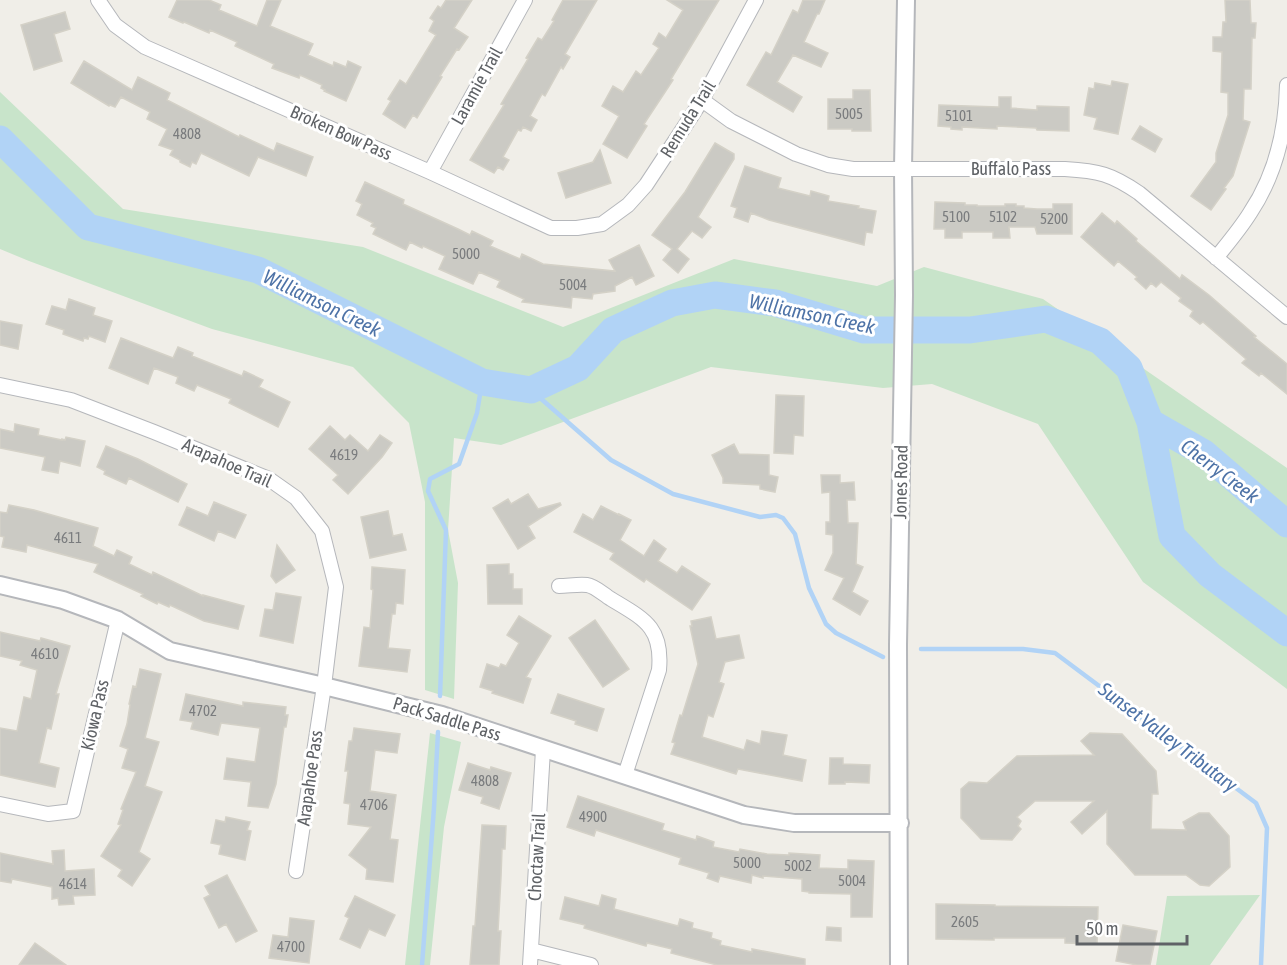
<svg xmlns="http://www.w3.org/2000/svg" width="1287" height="965" font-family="'Asap Condensed',sans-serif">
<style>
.green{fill:#c8e4ca}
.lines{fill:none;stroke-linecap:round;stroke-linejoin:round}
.stream{stroke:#b1d3f6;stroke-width:4.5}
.river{stroke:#b1d3f6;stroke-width:27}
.building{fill:#cbcac4;stroke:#d4d1c7;stroke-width:1.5}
.minor-casing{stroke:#b5b7bb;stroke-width:16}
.tertiary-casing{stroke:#b5b7bb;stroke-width:20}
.minor{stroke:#fff;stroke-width:14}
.tertiary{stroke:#fff;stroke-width:16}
.labels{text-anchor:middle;stroke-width:6;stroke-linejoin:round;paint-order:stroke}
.number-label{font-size:15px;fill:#7a7c7e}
.street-label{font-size:18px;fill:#5f6266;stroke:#fff}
.water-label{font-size:20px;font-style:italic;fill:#4e73a7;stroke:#fff}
</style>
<rect width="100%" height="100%" fill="#f0eee8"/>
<!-- green -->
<path class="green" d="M0,92L123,209L363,247L563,327L734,259L877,286L924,267L1043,299L1287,468V689L1143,582L1038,424L932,384L883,388L711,367L501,445L454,438L448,530L458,583L454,699L425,690V502L409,423L353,367L212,329L29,261L0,249Z
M430,733L461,742L444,827L430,965H405Z
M1260,895L1210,965H1156L1167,896Z"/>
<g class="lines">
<!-- stream -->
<path class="stream" d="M531,390L611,460L673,494L760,517L776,515L783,518L795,534L809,588L826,624L836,633L883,657
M921,649H1023L1055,653L1256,803L1267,828L1261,965
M440,696L446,530L428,491L430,479L459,464L477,413L482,382
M422,965L434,808L438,732"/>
<!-- river -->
<path class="river" d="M0,139L88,227L258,270L482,382L531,390L578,368L613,330L672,303L715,295L775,303L864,330H970L1046,319L1100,341L1129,368L1150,422L1172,536L1210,575L1287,633
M1150,422L1204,453L1287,524"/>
</g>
<!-- building -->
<path class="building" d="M177,0H209L221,5L219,10L257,26L267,0H281L270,26L313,44L308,55L333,66L334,62L346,67L348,61L361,67L346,101L324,91L325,90L321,88L322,85L300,75L299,78L272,68L274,64L235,46L237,42L210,30L209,33L184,22L183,23L169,17Z
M446,0H472L454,28L468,37L459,50L457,49L440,76L442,77L417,118L413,115L405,128L383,114L391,101L388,99L400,80L406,84L436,35L429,31L434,21L430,18L438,6L441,8Z
M563,0H597L565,54L570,57L563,69L561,67L545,96L542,94L530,116L537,120L531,131L523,127L521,131L518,130L503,157L509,160L503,170L498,167L494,173L470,160L504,105L501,104L528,59L526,58L538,38L542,40L554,21L552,20Z
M667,0H719L671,79L673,80L644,124L647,126L627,158L603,144L619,116L602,106L613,86L623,92L636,71L641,75L659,48L653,44L659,33L666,38L683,10Z
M803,0H825L819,14H817L804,42L828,53L821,67L793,55L777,82L802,97L793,112L747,85L766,52L771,55L793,10L798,13Z
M1225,0H1250L1251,23H1256L1255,38H1252L1251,89H1244L1243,120L1250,122L1233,176L1224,188L1226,189L1211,210L1191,196L1216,162V153L1228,115V93L1221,92L1222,52L1213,51V37H1222L1223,22H1226Z
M65,12L70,29L54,34L62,61L34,70L21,25Z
M84,61L132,90L138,77L170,93L167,100L239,137L240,135L274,151L277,143L313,157L306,176L258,157L249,176L201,153L196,164L192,162L190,167L180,162V160L170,155L173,150L159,145L167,129L147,119L150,112L121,97L115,107L110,105L109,106L71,83Z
M1112,81L1128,84L1118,134L1094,129L1097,118L1084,115L1089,88L1094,89L1095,83L1111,86Z
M853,90H870L871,131H852V129H828V99H853Z
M999,97H1011V108L1037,110V106L1069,107V131L1037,130L1036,128L997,126V129L962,127V130L951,129V127L938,126L939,105L999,107Z
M1140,126L1162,139L1155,152L1132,139Z
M715,143L734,154V159L698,217L711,227L702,238L692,231L677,249L689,259L678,273L663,260L672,249L652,235L685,192Z
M600,150L611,183L566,198L558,173L593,162Z
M745,166L781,178L778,188L810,196L811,191L829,196L828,201L859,206L858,208L876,211L872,233L866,232L864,245L769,220L751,213L748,222L734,217L737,208L731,206Z
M365,182L404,200L403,204L458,229L470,235L472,231L493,241L490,246L520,259L522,254L543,264L615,271L609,260L639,245L654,276L636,285L632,277L615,286V291L593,294L592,299L572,297L571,308L522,302L524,299L497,287L500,281L479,272L473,284L439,269L445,256L423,246L422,248L410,242L406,250L373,234L376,228L371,226L373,223L357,215L362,204L356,201Z
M935,202L965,203V205H977V206H1005V204H1016V206H1024V208L1037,209H1053V204H1072V234H1037L1035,227H1009L1010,238H993V232H962V238H945V229H934Z
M1102,213L1115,224L1117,221L1137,239L1136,241L1180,279L1182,275L1209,295L1256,336L1254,337L1287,364V394L1261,373L1259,376L1242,363L1246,359L1203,322L1200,324L1190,316L1193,311L1179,301L1181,298L1161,282L1156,287L1151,283L1146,289L1135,279L1137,277L1118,261L1114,266L1081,237Z
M69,299L95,308L93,315L112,321L105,342L89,336L88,339L84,338L83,341L63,334L64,330L46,324L52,306L66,310Z
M0,321L22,325L18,349L0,345Z
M121,338L173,358L178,347L193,353L192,356L242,376L244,371L263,380L259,387L290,402L278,427L229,403L231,399L197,385L194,391L176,383L178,377L154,368L148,384L109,368Z
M776,395L804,396L803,436L794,435L793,454L774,453Z
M15,424L39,429L38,435L62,440V439L65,440L66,437L85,441L80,466L60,461L58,473L42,470L45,457L0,448V429L14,432Z
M330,426L345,440L350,435L368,451L380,435L392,443L382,457L348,494L333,480L338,475L309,449Z
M734,444L739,454L769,455V475L778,477L775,492L760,489V485L723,483V478L712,455Z
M106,446L138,459L187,484L178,502L129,478L126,484L104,474L105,471L97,467Z
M821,475H840V483L854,482L855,500H847L848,523H858L856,564L863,567L852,592L868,601L860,615L833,599L844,578L825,570L833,553V535L826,534V522H830V492L822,493Z
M528,494L538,509L560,503L561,505L528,526L535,538L518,549L493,508L508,499L511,504Z
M214,502L246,515L235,538L218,531L214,541L179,525L187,507L208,516Z
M9,505L34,510L98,528L93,546L114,556L117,550L132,557L129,564L152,575L153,572L203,596V595L244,606L238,629L204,621L170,605L169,607L158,602L157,604L141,596L143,594L94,572L98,564L27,545L26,552L2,547L4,537L0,536V512L7,513Z
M601,506L619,515V514L631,520L620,540L644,556L654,540L666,549L658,561L677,573L682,566L710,584L692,610L646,579L644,582L610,559L614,553L574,532L583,514L593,520Z
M388,511L393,536L402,534L406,550L370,558L361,517Z
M277,545L295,570L276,583L271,576Z
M509,564V574H513V589H522V604H488L487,565Z
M372,567L405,570L403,604L396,603L395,614H392L388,648L410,650L407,672L359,666L364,627L370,628L373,590L371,589Z
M276,593L301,597L293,643L260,636L265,609L273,610Z
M519,616L551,636L526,677L531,679L523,703L492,693L493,691L480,687L487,664L499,668L501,664L506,666L519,643L507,635Z
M711,617L716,639L739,635L744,658L725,662L719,682L724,684L713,717L708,715L702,737L744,750L747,740L760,744L762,731L787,735L783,755L806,760L802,781L738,769L736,774L671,754L675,743L672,742L680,715L682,716L698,664L690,626H692L691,621Z
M595,620L629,669L603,687L569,638Z
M0,632L40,641L41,638L70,646L56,694H59L51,729L47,728L39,763L59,768L55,787L0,775V728L17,731L24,697L31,699L37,670L20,665L22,661L0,656Z
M140,669L161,674L145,738L159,742L145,786L162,792L139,852L150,859L132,886L118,876L122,870L101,856L121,825L118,824L123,810L121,809L136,772L122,768L128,749L120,746L127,724L130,705L129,704L133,686L136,687Z
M186,694L243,706V702L286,707L285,715H288L286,727H284L276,784L268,808L248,806L251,782L224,779L227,758L255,762L260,728L221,723L218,735L191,729L193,722L180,720Z
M558,694L604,709L597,731L575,724L576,721L551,713Z
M354,728L400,734L397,753L375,750L370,791L396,795L390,839L398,840L393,882L366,879L367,869L349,855L371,827L348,824L350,804L344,803L348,771H345L349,741H352Z
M1090,733L1122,734L1156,771L1158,794H1152L1151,829L1186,830L1183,822L1199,813H1209L1229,836L1230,867L1209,886L1200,885L1186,875H1135L1107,844V811L1082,834L1071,822L1094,801H1035L1017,817L1021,821L1018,826L1021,829L1012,840L981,839L961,818V789L969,782L987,783L1017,756L1094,755L1081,741Z
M830,758H843V764L870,765L869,783L845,782V784H829Z
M468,763L490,770L491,767L511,773L499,809L481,803L483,797L459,790Z
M578,796L664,824L662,830L696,840L697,836L714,842L713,847L739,852L740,849L767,854L789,855V853L820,855L819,868L848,869V860L874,861L872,917H851V894L809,893V892L802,891V879L763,876V878L752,875L751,883L720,876L718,882L707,878L709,873L679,864L681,858L596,830L594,836L567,827Z
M226,817L250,822L247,830L251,831L245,860L219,854L221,845L211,843L216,820L225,822Z
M482,825L506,826L505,849H502L501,877L498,931H501L499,965H470L473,926H475Z
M64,850L65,871L94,869L95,895L73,896L74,904L59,905L58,898L52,899V887L12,879L11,883L0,881V853L53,864L52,851Z
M227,875L257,931L236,942L226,924L219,928L204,898L210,895L205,886Z
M602,895L616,899L614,909L678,926L680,919L693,923L692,928L712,933L711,938L721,941L720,945L752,952V949L805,959V965H717L671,953L672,949L647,943L646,946L584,928L585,925L560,919L565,897L599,906Z
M355,896L395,915L385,936L369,929L360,948L340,939L349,918L345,916Z
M936,904L995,905V906L1098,907L1097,944L1065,943V938H994V940L936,939Z
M290,918L314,921L309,963L269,958L273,935L288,937Z
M1123,925L1157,931L1150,965H1137L1116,961Z
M827,927L841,928V941L826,940Z
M35,943L66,965H19Z"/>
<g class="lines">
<defs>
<path id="minor" d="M98,0L115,25L145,47L430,172L551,228H577L602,224L628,205L646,185L702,100L756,0
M702,100L731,121L796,154L828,165L853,169H1065C1099,171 1111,174 1139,193L1287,317
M430,172L525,0
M1216,258C1228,243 1240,229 1250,213C1276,174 1286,131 1287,85
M0,385L71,400L154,432L269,479L296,498L322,531L336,587L324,686L296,871
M559,586C568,586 578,584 587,585C595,586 604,595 611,599C644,619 663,627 659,670L625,775
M0,804L48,814L73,811L118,620
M531,950L591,965
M530,965L543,750"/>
<path id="tertiary" d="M0,585L63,600L118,620L170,651L324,686L442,715L744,815L794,823H900
M899,965L898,645L904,295L903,168L906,0"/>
</defs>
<!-- minor casing -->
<use href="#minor" class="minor-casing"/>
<!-- tertiary casing -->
<use href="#tertiary" class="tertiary-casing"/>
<!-- minor -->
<use href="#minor" class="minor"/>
<!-- tertiary -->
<use href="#tertiary" class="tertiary"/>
</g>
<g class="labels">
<!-- number labels -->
<g class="number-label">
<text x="849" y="119">5005</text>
<text x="959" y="121">5101</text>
<text x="187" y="139">4808</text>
<text x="956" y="222">5100</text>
<text x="1003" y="222">5102</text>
<text x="1054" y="224">5200</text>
<text x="466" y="259">5000</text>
<text x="573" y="290">5004</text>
<text x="344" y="460">4619</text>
<text x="68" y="543">4611</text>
<text x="45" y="659">4610</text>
<text x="203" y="716">4702</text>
<text x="485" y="786">4808</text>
<text x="374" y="810">4706</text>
<text x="593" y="822">4900</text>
<text x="747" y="868">5000</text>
<text x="798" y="871">5002</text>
<text x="852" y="886">5004</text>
<text x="73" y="889">4614</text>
<text x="965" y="927">2605</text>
<text x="291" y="952">4700</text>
</g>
<!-- street labels -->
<g class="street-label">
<text transform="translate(477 86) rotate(-61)" y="6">Laramie Trail</text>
<text transform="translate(688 119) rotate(-58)" y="6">Remuda Trail</text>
<text transform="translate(341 133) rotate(24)" y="6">Broken Bow Pass</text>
<text x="1011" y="175">Buffalo Pass</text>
<text transform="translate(227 463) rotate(24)" y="6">Arapahoe Trail</text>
<text transform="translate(901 482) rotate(-89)" y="6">Jones Road</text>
<text transform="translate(95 715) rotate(-77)" y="6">Kiowa Pass</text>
<text transform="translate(447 719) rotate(17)" y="6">Pack Saddle Pass</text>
<text transform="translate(310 778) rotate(-82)" y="6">Arapahoe Pass</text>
<text transform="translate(537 857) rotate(-87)" y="6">Choctaw Trail</text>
</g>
<!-- water labels -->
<g class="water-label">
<text transform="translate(322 303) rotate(26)" y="7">Williamson Creek</text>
<text transform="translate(812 314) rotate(12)" y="7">Williamson Creek</text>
<text transform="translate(1220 471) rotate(37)" y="7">Cherry Creek</text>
<text transform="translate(1168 737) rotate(37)" y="7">Sunset Valley Tributary</text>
</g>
</g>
<!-- scale -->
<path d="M1077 935v9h110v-9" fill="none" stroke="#5f6266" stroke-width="3"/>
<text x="1086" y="935" font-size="18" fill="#5f6266" stroke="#ffffff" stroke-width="4.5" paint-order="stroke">50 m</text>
</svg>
